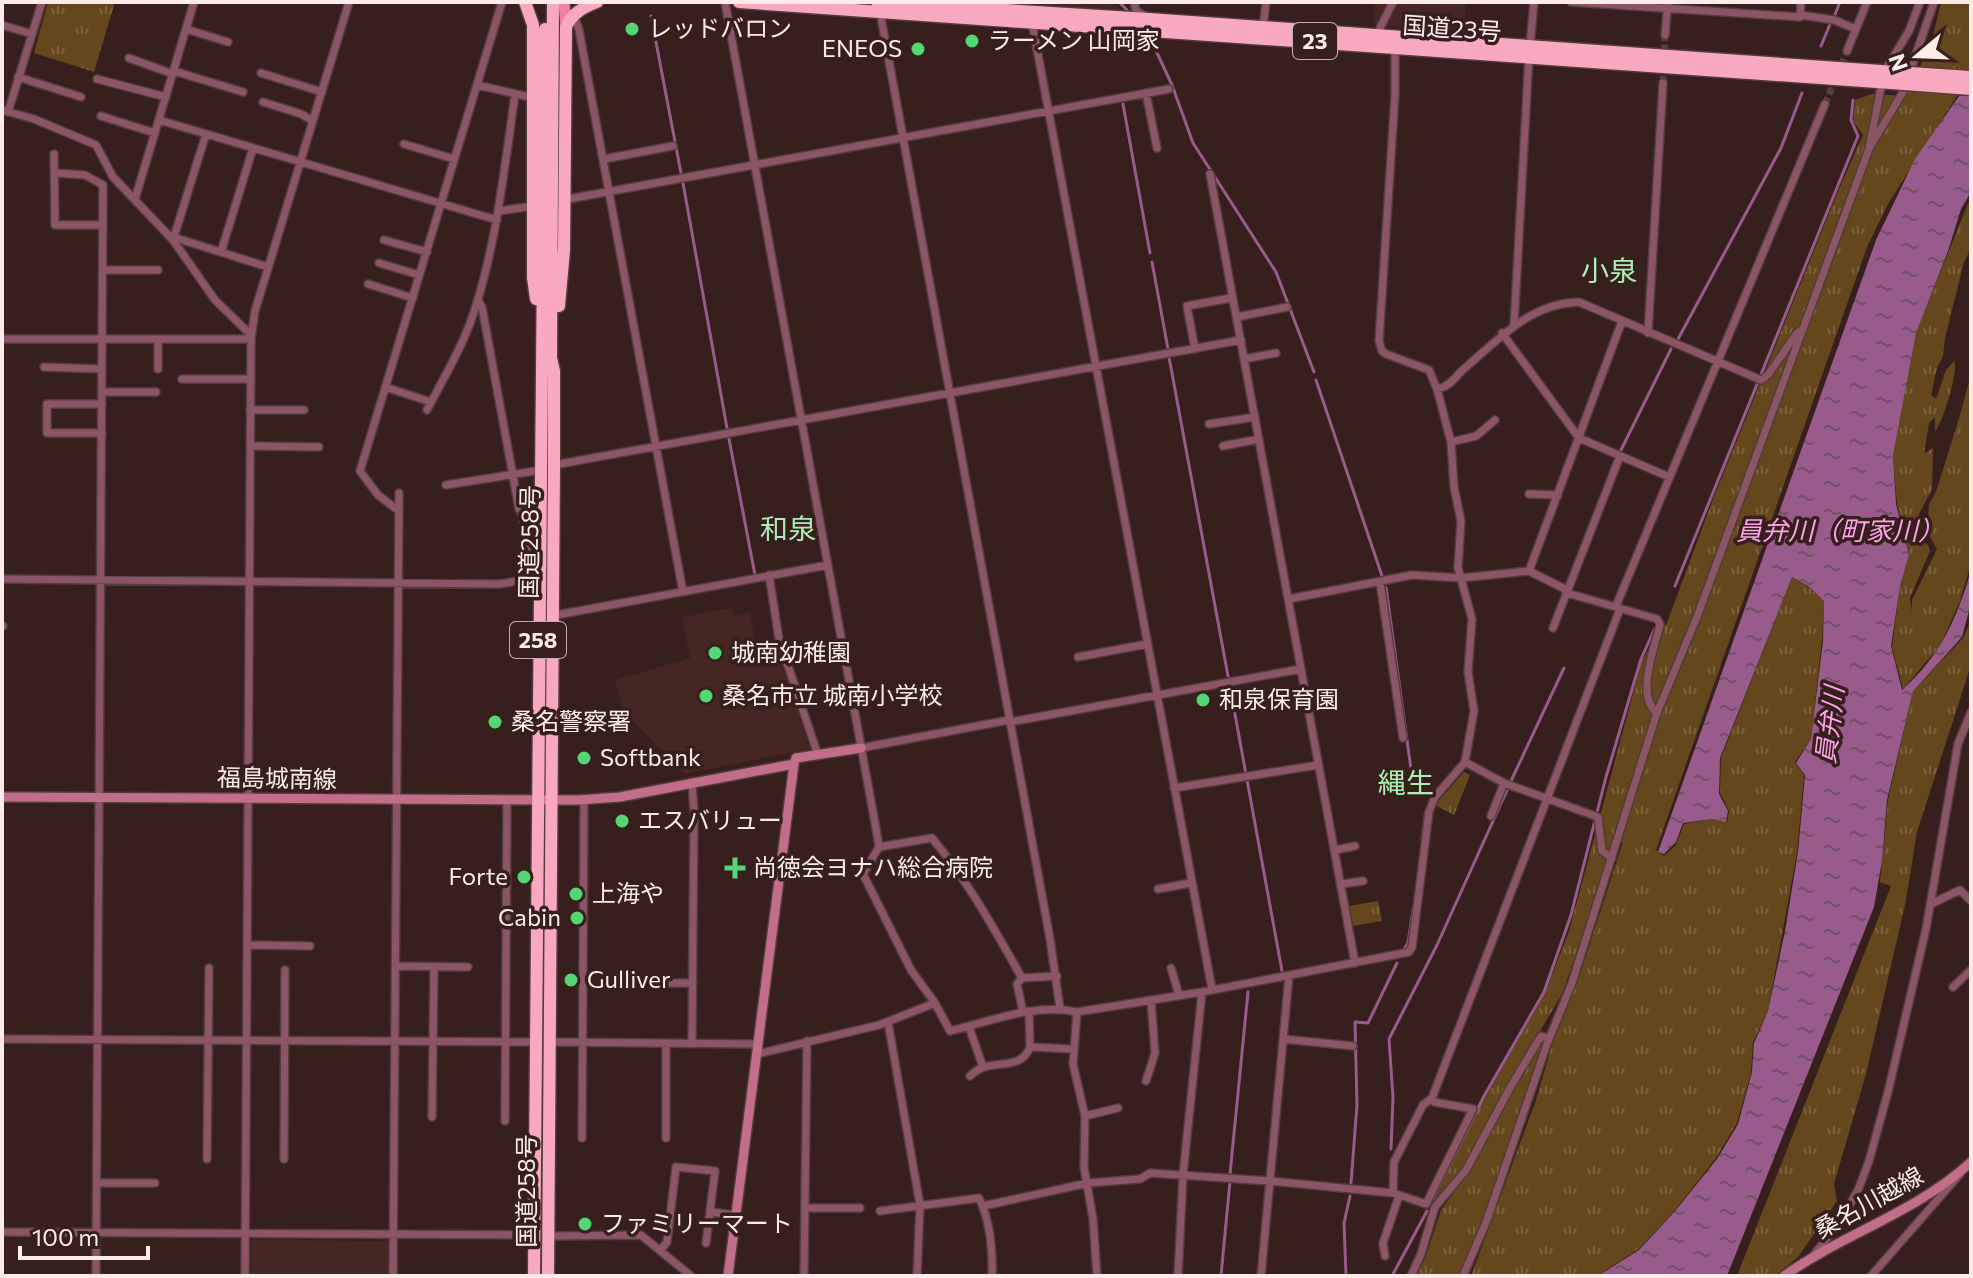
<svg xmlns="http://www.w3.org/2000/svg" width="1973" height="1278" font-family="Commissioner,'Noto Sans JP',sans-serif">
<style>
.built{fill:#452623}
.grass{fill:url(#grass-tufts)}
.water{fill:url(#water-ripples)}
.lines{fill:none;stroke-linecap:round;stroke-linejoin:round}
.stream{stroke:#995b8b;stroke-width:3}
.street-tunnel{stroke:#553e3c;stroke-width:7;stroke-dasharray:7 3.5;stroke-linecap:butt}
.street-casing{stroke:#533c3a;stroke-width:10}
.secondary-casing{stroke:#533c3a;stroke-width:12}
.primary-casing{stroke:#533c3a;stroke-width:14}
.highway-casing{stroke:#533c3a;stroke-width:15}
.street{stroke:#8b5565;stroke-width:7}
.secondary{stroke:#c36e89;stroke-width:9}
.primary{stroke:#ee81a4;stroke-width:11}
.highway{stroke:#f8a8bf;stroke-width:12}
.highway-bridge-casing{stroke:#533c3a;stroke-width:15;stroke-linecap:butt}
.highway-bridge{stroke:#f8a8bf;stroke-width:12}
.poi-dot{fill:#53d673;stroke:#371f1d;stroke-width:3}
.labels{text-anchor:middle;stroke-width:7;stroke-linejoin:round;paint-order:stroke}
.shield{fill:#371f1d;stroke:#c1aeac;stroke-width:2}
.shield-label{font-size:22px;font-weight:bold;fill:#fcebe9}
.poi-label{font-size:24px;fill:#fcebe9;stroke:#371f1d;text-anchor:start}
.street-label{font-size:24px;fill:#fcebe9;stroke:#371f1d}
.water-label{font-size:26px;font-style:italic;fill:#fca3e7;stroke:#371f1d}
.quarter-label{font-size:28px;fill:#acedb6;stroke:#371f1d}
</style>
<defs>
<pattern id="grass-tufts" width="24" height="20" patternUnits="userSpaceOnUse" patternTransform="scale(2)"><rect width="24" height="20" fill="#64471c"/><path d="M3 7l-1-3M5 7V3M7 7l1-3M15 17l-1-3M17 17v-4M19 17l1-3" fill="none" stroke="#7b623d"/></pattern>
<pattern id="water-ripples" width="26" height="14" patternUnits="userSpaceOnUse" patternTransform="scale(2)"><rect width="26" height="14" fill="#995b8b"/><path d="M2 4q2-2 4 0t4 0M15 11q2-2 4 0t4 0" fill="none" stroke="#725068"/></pattern>
</defs>
<rect width="100%" height="100%" fill="#371f1d"/>
<!-- built -->
<path class="built" d="M991,2H1112L1123,11Z
M1374,2H1466L1464,30L1373,25Z
M732,608L734,616L750,612L756,646L775,643L810,749L684,774L624,712L615,680L690,658L682,617Z
M251,1240L389,1241L388,1276H251Z"/>
<!-- grass -->
<path class="grass" d="M48,2H115L94,72L34,53Z
M1941,2H1971V74L1888,204L1867,247L1656,850L1664,856L1676,845L1684,824L1712,819L1727,822L1729,811L1720,793L1721,758L1792,577L1807,586L1824,601L1822,640L1811,739L1795,762L1804,775L1797,853L1768,1011L1753,1042L1751,1073L1737,1123L1716,1158L1676,1209L1639,1249L1597,1276H1471L1536,1100L1552,1045L1580,974L1623,842L1616,841L1562,994L1494,1109L1469,1158L1441,1199L1433,1204L1478,1110L1545,993L1569,931L1642,660L1667,623L1713,499L1839,189L1863,135L1853,121L1855,100L1872,94L1905,96L1931,45Z
M1971,196V248L1964,262L1945,338L1943,356L1937,368L1931,395L1936,399L1946,370L1954,361C1959,371 1943,421 1935,432V417L1929,423L1924,454L1933,448L1932,489L1919,514V539L1928,545L1930,551L1910,598L1912,612V600L1937,549L1927,532L1929,504L1936,492L1960,415L1970,378L1971,347V563L1960,601L1940,646L1903,689L1892,647L1900,586L1909,554L1897,504L1893,456L1916,332Z
M1971,620V665L1917,832L1905,905L1866,1074L1834,1184L1837,1201L1798,1257L1776,1276H1737L1891,886L1880,882L1888,800L1913,691L1963,638Z
M1464,772L1470,775L1454,815L1435,805Z
M1378,901L1382,921L1353,926L1349,906Z
M1541,1039L1547,1040L1485,1216L1460,1276H1416L1426,1256L1441,1210L1470,1170L1506,1100Z"/>
<!-- water -->
<path class="water" d="M1971,79V192L1961,209L1948,251L1916,333L1893,456L1896,504L1909,555L1900,586L1891,646L1902,690C1941,655 1956,620 1971,571V603L1962,637L1913,691L1887,800L1882,861L1874,907L1727,1276H1598L1639,1250L1676,1210L1717,1159L1738,1124L1752,1072L1754,1043L1768,1011L1785,931L1798,852L1805,775L1796,763L1811,739L1823,641L1824,601L1808,586L1792,577L1720,758L1719,794L1728,811L1726,822L1712,819L1683,823L1676,842L1664,854L1658,852L1876,240L1915,159Z"/>
<g class="lines">
<!-- stream -->
<path class="stream" d="M1119,2L1127,10
M651,16L681,173
M1834,17L1840,2
M1152,42L1172,85L1193,143L1276,272L1314,372
M1821,46L1831,22
M1123,104L1150,253
M683,183L727,428
M1152,262L1168,349
M1677,341L1781,148L1802,93
M1169,357L1228,676
M1316,380L1382,576
M729,439L755,575
M1620,452L1671,349
M1610,473L1614,462
M1675,586L1858,136L1851,120L1853,100
M1386,588L1411,769
M1230,687L1282,971
M1511,781L1564,668
M1422,839L1426,810
M1404,949L1408,943L1413,910
M1391,1149L1393,1097L1389,1039L1437,945L1508,788
M1230,1174L1248,992
M1351,1183L1357,1105L1355,1022L1368,1023L1397,963
M1433,1199L1484,1096L1544,992L1571,915L1606,777L1641,659L1655,628
M1221,1276L1230,1181
M1346,1276L1344,1223L1350,1196
M1392,1276L1427,1211"/>
<!-- street-tunnel -->
<path class="street-tunnel" d="M1663,83L1665,35
M1825,104L1847,51
M519,509L523,529"/>
<defs>
<path id="street" d="M725,2L877,834L879,847L863,874L911,970L935,1003L950,1031C992,1021 1034,1003 1077,1012L1202,992L1409,952L1412,947L1429,812L1435,797L1465,762L1474,711L1468,672L1472,619L1458,568L1461,521L1454,487L1451,442L1437,389
M1134,2L1136,11L1147,17
M1571,2L1800,17L1801,2
M880,12L1050,939L1060,1008
M574,15L579,30L683,592
M1801,15L1834,20L1856,29
M1032,22L1212,989
M2,25L32,34
M1263,28L1266,2
M186,29L228,42
M1665,35L1668,2
M1376,36L1393,2
M1530,46L1534,2
M1395,47V95L1379,341L1382,351L1386,354L1429,370L1437,389C1452,386 1455,376 1466,367C1500,338 1531,303 1579,302L1761,380L1768,375L1797,333L1803,329
M1847,51L1867,2
M129,58L173,74
M174,71L243,92
M1884,72L1909,31L1920,2
M261,73L322,92
M18,77L81,97
M97,79L166,97
M477,85L534,98
M1146,93L1157,148
M263,102L301,114L313,121
M2,110L34,119L96,145L113,177L173,240L215,300L251,335
M8,112L42,2
M101,116L155,133
M159,120L497,220
M404,144L454,159
M1870,147L1903,92L1934,2
M54,154L55,225H103
M604,159L673,146
M55,173L85,175L103,185L96,1276
M1210,174L1355,963
M135,199L194,2
M563,200L1169,89
M499,211L533,206
M176,238L268,267
M173,240L206,134
M384,240L427,252
M221,252L253,148
M379,263L419,275
M103,270H158
M368,284L413,298
M478,300L482,307L519,509
M1237,317L1287,307
M1514,325L1529,56
M1502,333L1579,438L1669,477
M1648,333L1663,83
M2,339H251
M158,340V369
M1195,349L1187,306L1231,298
M1244,359L1276,353
M44,367L102,369
M182,379H250
M385,387L431,402
M102,392H156
M250,410H304
M427,410C443,379 462,348 473,315C497,243 504,169 515,95
M1209,424L1255,417
M102,433H47V404H102
M1451,442L1476,436L1495,420
M250,446L319,447
M1223,446L1259,439
M554,465L1241,340
M446,485L541,470
M1529,494L1558,495
M399,511L378,495L360,471L502,2
M523,529L530,567L539,577
M1529,571L1622,321
M769,575L779,639L818,755
M2,579L500,584L539,577
M1380,582L1403,738
M1289,599L1412,575L1461,578L1529,571L1563,588L1567,593L1657,619L1660,624C1655,648 1635,695 1657,713
M1616,606L1825,104
M551,616L828,565
M2,626H3
M1553,628L1620,456
M1078,657L1147,644
M1010,722L1301,669
M861,748L1009,720
M1465,762L1504,783L1598,817L1602,851L1612,858
M692,782L694,812L692,1044
M1174,788L1318,765
M1491,816L1504,783
M879,847L932,838C968,881 994,929 1022,978
M1335,850L1355,846
M1341,884L1363,881
M1158,889L1191,883
M1931,904L1960,890L1971,901
M247,945L310,946
M396,966L468,967
M1171,968L1179,995
M621,983H693
M1953,987L1971,970
M1029,1011L1030,1047
M1023,1012L1017,984L1022,978L1057,976
M1077,1012L1073,1064L1085,1116L1084,1167L1093,1219L1097,1276
M888,1022L920,1205L917,1276
M969,1027L983,1067
M2,1039L537,1042
M1283,1039L1353,1046
M550,1042L758,1044
M757,1054L879,1025L935,1003
M970,1076C974,1073 977,1069 982,1068C999,1061 1022,1069 1030,1047L1073,1049
M1146,1081L1155,1053L1151,1000
M1432,1098L1434,1102L1473,1109L1426,1204L1393,1193L1394,1162L1423,1105L1432,1098L1620,609
M1085,1116L1118,1108
M432,1117L434,967
M505,1121L507,801
M582,1138L584,800
M666,1138V1043
M207,1159L209,968
M284,1159L285,970
M97,1183H155
M983,1206L1088,1183L1140,1179L1150,1173L1270,1181L1393,1193
M805,1208H860
M880,1211L979,1198C990,1220 993,1251 992,1276
M710,1212L736,1215
M2,1232L536,1235
M549,1236L641,1235L691,1276
M660,1251L667,1242L676,1167L715,1171L706,1243
M1385,1256L1383,1243L1399,1196
M1813,1256L1842,1219L1858,1190L1869,1161L1888,1092L1926,929L1958,744L1971,712
M245,1276L251,339L255,311L349,2
M393,1276L399,493
M804,1276L807,1041
M1178,1276L1183,1175L1202,992
M1261,1276L1289,976
M1411,1276L1421,1254L1435,1207L1466,1170L1511,1086L1541,1036L1549,1039
M1463,1276L1487,1220L1547,1044L1572,983L1657,713L1697,617L1869,149L1882,82
M1871,1276L1960,1174"/>
<path id="secondary" d="M2,797L578,800L620,797L794,764L796,758L861,748
M728,1276L794,764
M1784,1276C1843,1234 1917,1212 1971,1162"/>
<path id="primary" d="M564,2L566,27"/>
<path id="highway" d="M525,2L533,25V278L536,299
M739,2L1891,83
M877,2L1149,19L1895,72
M559,306L564,250L566,27C572,13 584,7 597,2
M534,1276L545,29
M548,1276L554,465V371L551,358L553,2"/>
</defs>
<!-- street casing -->
<use href="#street" class="street-casing"/>
<!-- secondary casing -->
<use href="#secondary" class="secondary-casing"/>
<!-- primary casing -->
<use href="#primary" class="primary-casing"/>
<!-- highway casing -->
<use href="#highway" class="highway-casing"/>
<!-- street -->
<use href="#street" class="street"/>
<!-- secondary -->
<use href="#secondary" class="secondary"/>
<!-- primary -->
<use href="#primary" class="primary"/>
<!-- highway -->
<use href="#highway" class="highway"/>
<defs>
<path id="highway-bridge" d="M1895,72L1971,77
M1891,83L1971,89"/>
</defs>
<!-- highway-bridge casing -->
<use href="#highway-bridge" class="highway-bridge-casing"/>
<!-- highway-bridge -->
<use href="#highway-bridge" class="highway-bridge"/>
</g>
<!-- markers -->
<g class="poi-dot">
<circle cx="632" cy="29" r="8"/>
<circle cx="972" cy="41" r="8"/>
<circle cx="918" cy="49" r="8"/>
<circle cx="715" cy="653" r="8"/>
<circle cx="706" cy="696" r="8"/>
<circle cx="1203" cy="700" r="8"/>
<circle cx="495" cy="722" r="8"/>
<circle cx="584" cy="758" r="8"/>
<circle cx="622" cy="821" r="8"/>
<path d="M731 856h8v8h8v8h-8v8h-8v-8h-8v-8h8z"/>
<circle cx="524" cy="877" r="8"/>
<circle cx="576" cy="894" r="8"/>
<circle cx="577" cy="918" r="8"/>
<circle cx="571" cy="980" r="8"/>
<circle cx="585" cy="1224" r="8"/>
</g>
<g class="labels">
<!-- shield labels -->
<g class="shield">
<rect x="1293" y="23" width="44" height="36" rx="6"/>
<rect x="510" y="622" width="56" height="36" rx="6"/>
</g>
<g class="shield-label">
<text x="1315" y="49">23</text>
<text x="538" y="648">258</text>
</g>
<!-- poi labels -->
<g class="poi-label">
<text x="648" y="37">レッドバロン</text>
<text x="988" y="49">ラーメン 山岡家</text>
<text x="902" y="57" text-anchor="end">ENEOS</text>
<text x="731" y="661">城南幼稚園</text>
<text x="722" y="704">桑名市立 城南小学校</text>
<text x="1219" y="708">和泉保育園</text>
<text x="511" y="730">桑名警察署</text>
<text x="600" y="766">Softbank</text>
<text x="638" y="829">エスバリュー</text>
<text x="753" y="876">尚徳会ヨナハ総合病院</text>
<text x="508" y="885" text-anchor="end">Forte</text>
<text x="592" y="902">上海や</text>
<text x="561" y="926" text-anchor="end">Cabin</text>
<text x="587" y="988">Gulliver</text>
<text x="601" y="1232">ファミリーマート</text>
</g>
<!-- street labels -->
<g class="street-label">
<text transform="translate(1452 29) rotate(4)" y="8">国道23号</text>
<text transform="translate(530 542) rotate(-89)" y="8">国道258号</text>
<text transform="translate(277 779) rotate(1)" y="8">福島城南線</text>
<text transform="translate(527 1191) rotate(-90)" y="8">国道258号</text>
<text transform="translate(1869 1203) rotate(-29)" y="8">桑名川越線</text>
</g>
<!-- water labels -->
<g class="water-label">
<text x="1840" y="540">員弁川（町家川）</text>
<text transform="translate(1830 725) rotate(-83)" y="9">員弁川</text>
</g>
<!-- quarter labels -->
<g class="quarter-label">
<text x="1609" y="281">小泉</text>
<text x="788" y="539">和泉</text>
<text x="1406" y="793">縄生</text>
</g>
</g>
<!-- border -->
<rect width="1973" height="1278" fill="none" stroke="#fcebe9" stroke-width="8"/>
<!-- north arrow -->
<g transform="translate(1917 56) rotate(251)" stroke="#371f1d" stroke-width="6" paint-order="stroke">
<path d="M0-6L14 30L0 20L-14 30Z" fill="#fcebe9"/>
<text y="-12" font-size="22" font-weight="bold" text-anchor="middle" fill="#fcebe9">N</text>
</g>
<!-- scale -->
<path d="M20 1246v12h128v-12" fill="none" stroke="#fcebe9" stroke-width="4"/>
<text x="32" y="1246" font-size="24" fill="#fcebe9" stroke="#371f1d" stroke-width="6" paint-order="stroke">100 m</text>
</svg>
